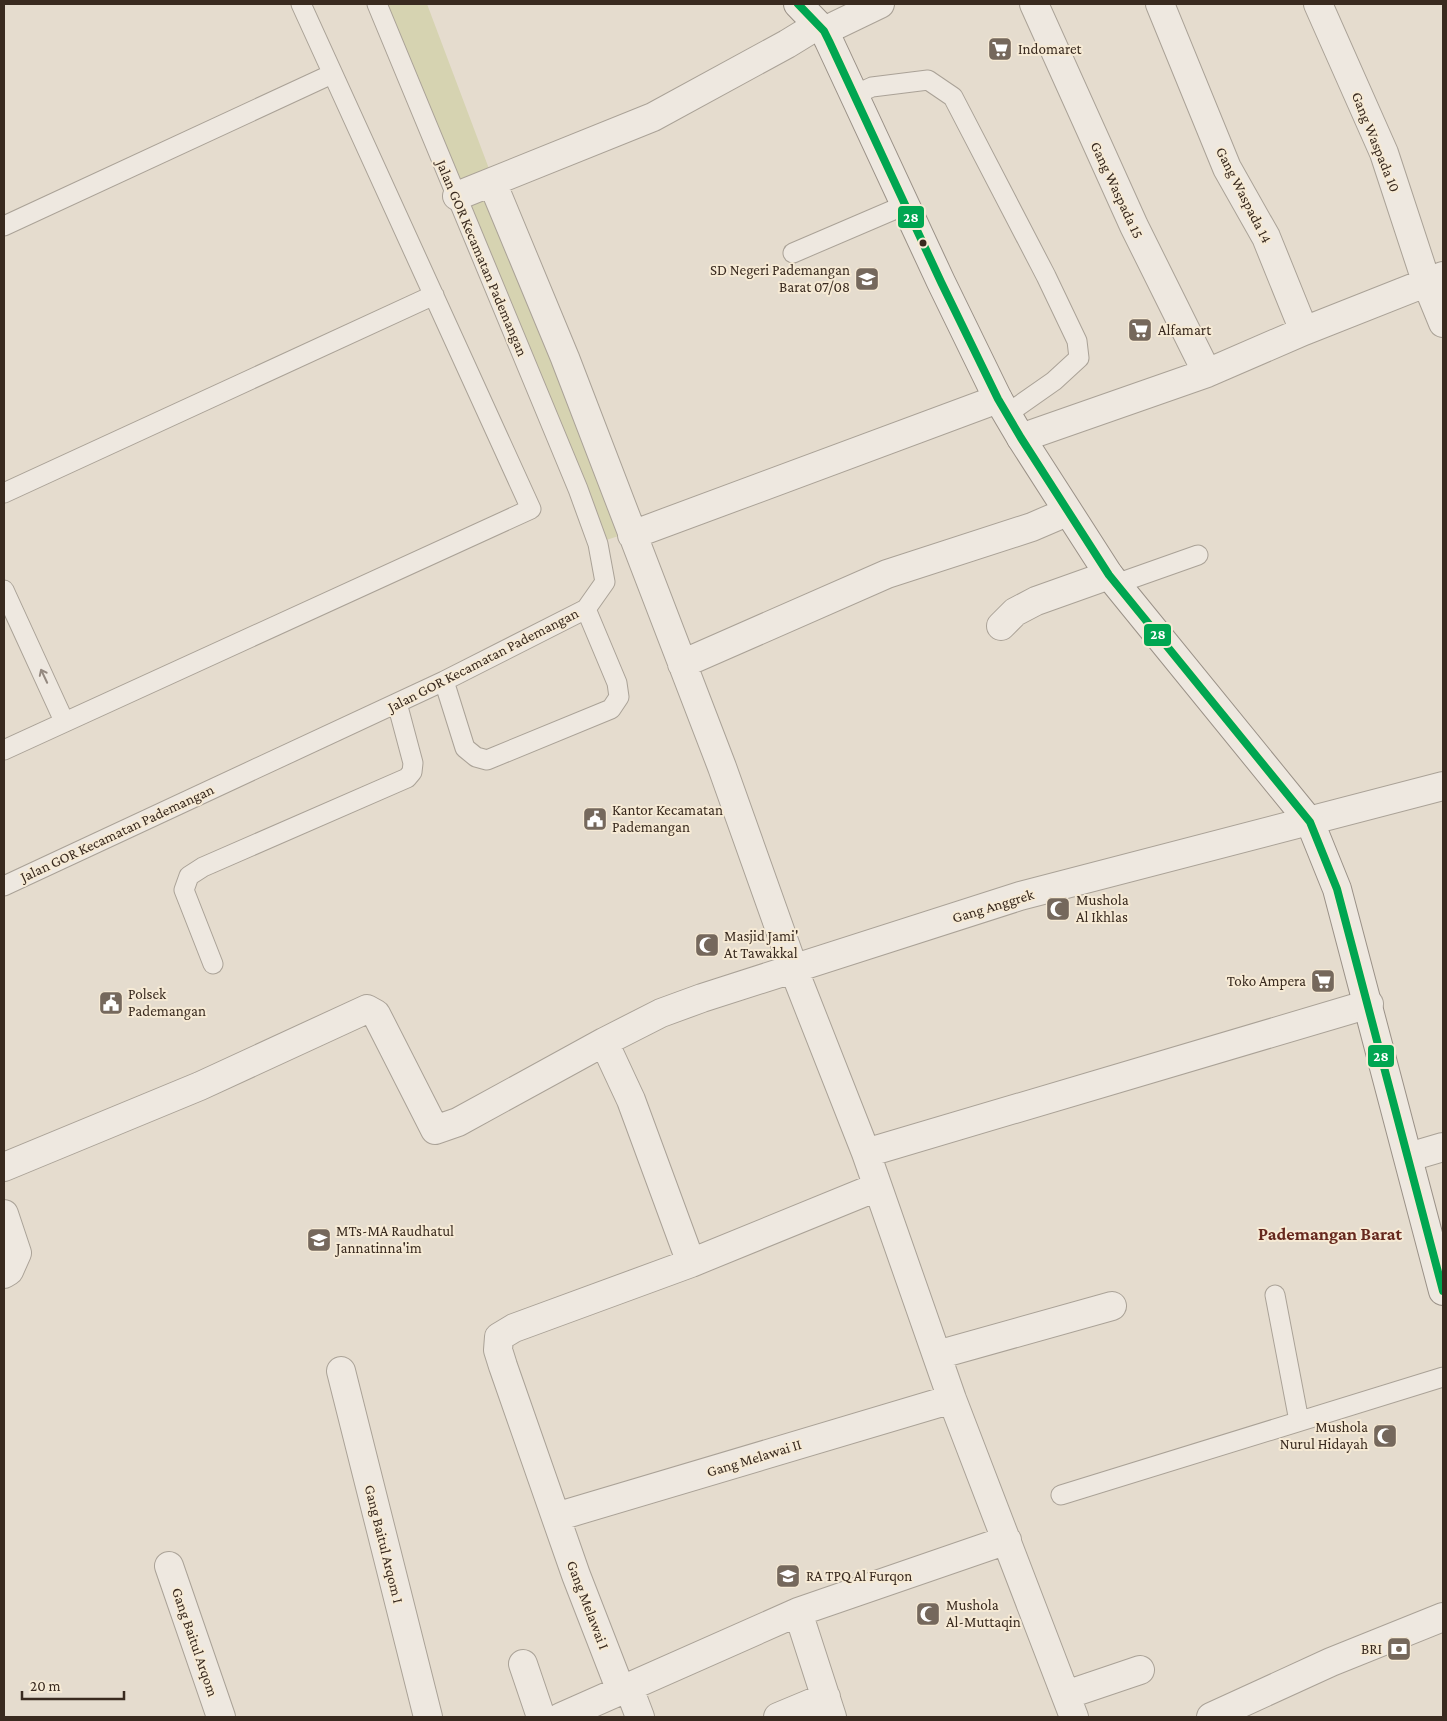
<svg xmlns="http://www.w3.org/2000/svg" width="1447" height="1721" font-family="'Crimson Pro',serif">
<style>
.green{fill:#d6d3b1}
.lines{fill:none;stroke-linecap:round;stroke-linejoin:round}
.lane-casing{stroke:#aaa297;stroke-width:21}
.street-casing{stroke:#aaa297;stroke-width:30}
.secondary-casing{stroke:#9a9187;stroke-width:30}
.lane{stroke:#eee8e0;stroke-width:19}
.street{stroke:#eee8e0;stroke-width:28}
.secondary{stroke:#eee8e0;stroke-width:28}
.bus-1-casing{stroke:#f6ead5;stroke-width:11}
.bus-1{stroke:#00a651;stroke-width:8}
.oneway{stroke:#948980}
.bus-dot{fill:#392a1f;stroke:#f6ead5;stroke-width:2}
.labels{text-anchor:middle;stroke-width:4;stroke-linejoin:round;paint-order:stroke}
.poi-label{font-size:15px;fill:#392a1f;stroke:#f6ead5;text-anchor:start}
.street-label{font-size:15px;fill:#392a1f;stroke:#f6ead5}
.quarter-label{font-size:18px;font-weight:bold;fill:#66291e;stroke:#f6ead5}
.line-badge{stroke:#f6ead5;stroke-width:2}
.badge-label{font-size:14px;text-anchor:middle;font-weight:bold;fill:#fff}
</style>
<rect width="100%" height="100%" fill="#e5dcce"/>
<!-- green -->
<path class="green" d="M369,4H427L613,498L628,533L600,542Z"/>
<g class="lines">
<defs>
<path id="lane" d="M854,95L872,87L928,80L953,97L1046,276L1077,341L1079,358L1054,381L1007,414
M4,226L332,74
M793,253L905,205
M4,493L434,295
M1116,584L1198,555
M4,590L64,721
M444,681L465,748L476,757L487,760L611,709L619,697L617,683L586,609
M4,750L531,509L301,4
M4,886L444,681L586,609L605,582L598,544L578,489L377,4
M213,964L184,890L189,876L203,867L407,778L412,772L413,763L397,703
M1275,1295L1299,1421
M1061,1495L1443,1377"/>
<path id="street" d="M1034,4L1134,226L1207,373
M1160,4L1227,168L1266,237L1304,331
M1318,4L1384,153L1427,284L1443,323
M824,31L880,4
M492,182L565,358L722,767L796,975L866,1153L952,1399L1074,1717
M457,196L653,117L787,44L818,25
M1021,438L1207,373L1304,331L1443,276
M632,535L998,399
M1001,626L1015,612L1036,601L1109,575
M682,664L887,574L1032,527L1067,512
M866,1153L1369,1004
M1409,1157L1443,1147
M4,1167L200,1086L367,1009L376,1014L435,1130L458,1122L604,1042
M4,1214L17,1253L9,1271L4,1274
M691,1263L631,1100L604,1042L661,1013L702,998L1020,896L1443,786
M937,1355L1112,1306
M341,1371L428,1717
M556,1517L952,1399
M169,1566L221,1717
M798,1612L832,1717
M523,1664L541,1717
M629,1688L640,1717
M621,1691L576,1575L503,1366L498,1350L499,1337L514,1328L691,1263L877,1187
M1066,1695L1140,1670
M561,1717L798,1612L1007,1540
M778,1717L826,1697
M1211,1717L1331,1662L1443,1617"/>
<path id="secondary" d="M798,4L824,31L829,41L941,282L998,399L1021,438L1109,575L1310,822L1337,889L1443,1291"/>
</defs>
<!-- lane casing -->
<use href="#lane" class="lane-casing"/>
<!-- street casing -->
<use href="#street" class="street-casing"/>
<!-- secondary casing -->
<use href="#secondary" class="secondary-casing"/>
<!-- lane -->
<use href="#lane" class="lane"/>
<!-- street -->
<use href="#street" class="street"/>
<!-- secondary -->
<use href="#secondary" class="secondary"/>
<defs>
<path id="bus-1" d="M798,4L824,31L829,41L941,282L998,399L1021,438L1109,575L1310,822L1337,889L1443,1291"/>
</defs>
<!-- bus-1 casing -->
<use href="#bus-1" class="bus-1-casing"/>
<!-- bus-1 -->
<use href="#bus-1" class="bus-1"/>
</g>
<!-- one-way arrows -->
<defs><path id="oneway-shaft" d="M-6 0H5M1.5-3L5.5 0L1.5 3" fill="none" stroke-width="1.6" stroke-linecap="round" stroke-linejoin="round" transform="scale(1.25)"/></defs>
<use class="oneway" href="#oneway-shaft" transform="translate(44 676) rotate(-115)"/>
<!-- icons -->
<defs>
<symbol id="supermarket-square" viewBox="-11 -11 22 22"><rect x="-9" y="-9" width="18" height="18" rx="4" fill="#75685c" stroke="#f6ead5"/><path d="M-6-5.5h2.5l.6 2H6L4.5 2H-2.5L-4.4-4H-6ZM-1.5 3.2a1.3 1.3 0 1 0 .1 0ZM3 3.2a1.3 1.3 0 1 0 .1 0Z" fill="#fff"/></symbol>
<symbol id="school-square" viewBox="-11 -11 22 22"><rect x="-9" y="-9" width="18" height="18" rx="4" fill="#75685c" stroke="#f6ead5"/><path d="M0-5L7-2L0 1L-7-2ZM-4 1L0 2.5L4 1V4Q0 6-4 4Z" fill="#fff"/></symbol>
<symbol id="civic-square" viewBox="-11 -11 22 22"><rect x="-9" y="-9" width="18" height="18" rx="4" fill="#75685c" stroke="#f6ead5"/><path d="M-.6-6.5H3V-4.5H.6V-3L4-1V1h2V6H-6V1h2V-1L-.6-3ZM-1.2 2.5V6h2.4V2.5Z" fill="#fff"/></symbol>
<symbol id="mosque-square" viewBox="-11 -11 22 22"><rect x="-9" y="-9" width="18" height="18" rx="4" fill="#75685c" stroke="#f6ead5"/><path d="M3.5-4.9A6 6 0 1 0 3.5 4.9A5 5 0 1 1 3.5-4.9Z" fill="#fff"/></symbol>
<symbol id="bank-square" viewBox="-11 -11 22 22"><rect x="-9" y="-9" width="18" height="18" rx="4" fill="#75685c" stroke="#f6ead5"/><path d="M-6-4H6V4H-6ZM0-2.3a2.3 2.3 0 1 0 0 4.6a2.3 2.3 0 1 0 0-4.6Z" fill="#fff"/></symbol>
</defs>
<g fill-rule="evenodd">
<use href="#supermarket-square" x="986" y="35" width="28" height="28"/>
<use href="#school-square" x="853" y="265" width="28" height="28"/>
<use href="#supermarket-square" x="1126" y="316" width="28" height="28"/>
<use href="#civic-square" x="581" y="805" width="28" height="28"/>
<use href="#mosque-square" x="1044" y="895" width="28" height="28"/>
<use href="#mosque-square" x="693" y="931" width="28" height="28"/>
<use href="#supermarket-square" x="1309" y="967" width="28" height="28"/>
<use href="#civic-square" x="97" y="989" width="28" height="28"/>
<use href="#school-square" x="305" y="1226" width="28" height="28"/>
<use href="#mosque-square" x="1371" y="1422" width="28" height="28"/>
<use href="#school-square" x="774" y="1562" width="28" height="28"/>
<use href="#mosque-square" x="914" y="1600" width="28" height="28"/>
<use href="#bank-square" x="1385" y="1635" width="28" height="28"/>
</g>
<!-- markers -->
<circle class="bus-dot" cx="923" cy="243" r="4.5"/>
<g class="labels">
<!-- poi labels -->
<g class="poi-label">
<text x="1018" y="54">Indomaret</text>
<text x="850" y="275" text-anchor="end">SD Negeri Pademangan<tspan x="850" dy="17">Barat 07/08</tspan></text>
<text x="1158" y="335">Alfamart</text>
<text x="612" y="815">Kantor Kecamatan<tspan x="612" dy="17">Pademangan</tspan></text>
<text x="1076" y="905">Mushola<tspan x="1076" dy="17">Al Ikhlas</tspan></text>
<text x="724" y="941">Masjid Jami'<tspan x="724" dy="17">At Tawakkal</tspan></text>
<text x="1306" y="986" text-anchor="end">Toko Ampera</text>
<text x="128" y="999">Polsek<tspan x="128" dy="17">Pademangan</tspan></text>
<text x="336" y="1236">MTs-MA Raudhatul<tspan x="336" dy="17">Jannatinna'im</tspan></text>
<text x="1368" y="1432" text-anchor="end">Mushola<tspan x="1368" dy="17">Nurul Hidayah</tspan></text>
<text x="806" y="1581">RA TPQ Al Furqon</text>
<text x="946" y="1610">Mushola<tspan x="946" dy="17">Al-Muttaqin</tspan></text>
<text x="1382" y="1654" text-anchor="end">BRI</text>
</g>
<!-- street labels -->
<g class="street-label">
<text transform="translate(1376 142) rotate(68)" y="5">Gang Waspada 10</text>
<text transform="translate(1117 190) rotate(65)" y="5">Gang Waspada 15</text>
<text transform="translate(1244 195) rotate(63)" y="5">Gang Waspada 14</text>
<text transform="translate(482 258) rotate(67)" y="5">Jalan GOR Kecamatan Pademangan</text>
<text transform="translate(483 660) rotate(-27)" y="5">Jalan GOR Kecamatan Pademangan</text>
<text transform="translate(117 833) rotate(-25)" y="5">Jalan GOR Kecamatan Pademangan</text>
<text transform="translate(993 906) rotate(-17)" y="5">Gang Anggrek</text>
<text transform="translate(754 1458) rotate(-17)" y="5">Gang Melawai II</text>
<text transform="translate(384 1544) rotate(76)" y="5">Gang Baitul Arqom I</text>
<text transform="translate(588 1605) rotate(69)" y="5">Gang Melawai I</text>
<text transform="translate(195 1642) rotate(71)" y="5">Gang Baitul Arqom</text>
</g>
<!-- quarter labels -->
<g class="quarter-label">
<text x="1330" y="1240">Pademangan Barat</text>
</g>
</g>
<g class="line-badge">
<rect x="897" y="205" width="28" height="24" rx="5" fill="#00a651"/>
<rect x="1143" y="623" width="29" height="24" rx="5" fill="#00a651"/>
<rect x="1367" y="1044" width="28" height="24" rx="5" fill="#00a651"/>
</g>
<g class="badge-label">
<text x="911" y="222">28</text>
<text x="1158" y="639">28</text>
<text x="1381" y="1061">28</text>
</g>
<!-- border -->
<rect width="1447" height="1721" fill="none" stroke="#392a1f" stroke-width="10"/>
<!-- scale -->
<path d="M22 1691v8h102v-8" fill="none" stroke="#392a1f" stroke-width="2.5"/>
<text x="30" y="1691" font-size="15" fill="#392a1f" stroke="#f6ead5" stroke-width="4" paint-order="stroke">20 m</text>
</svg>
